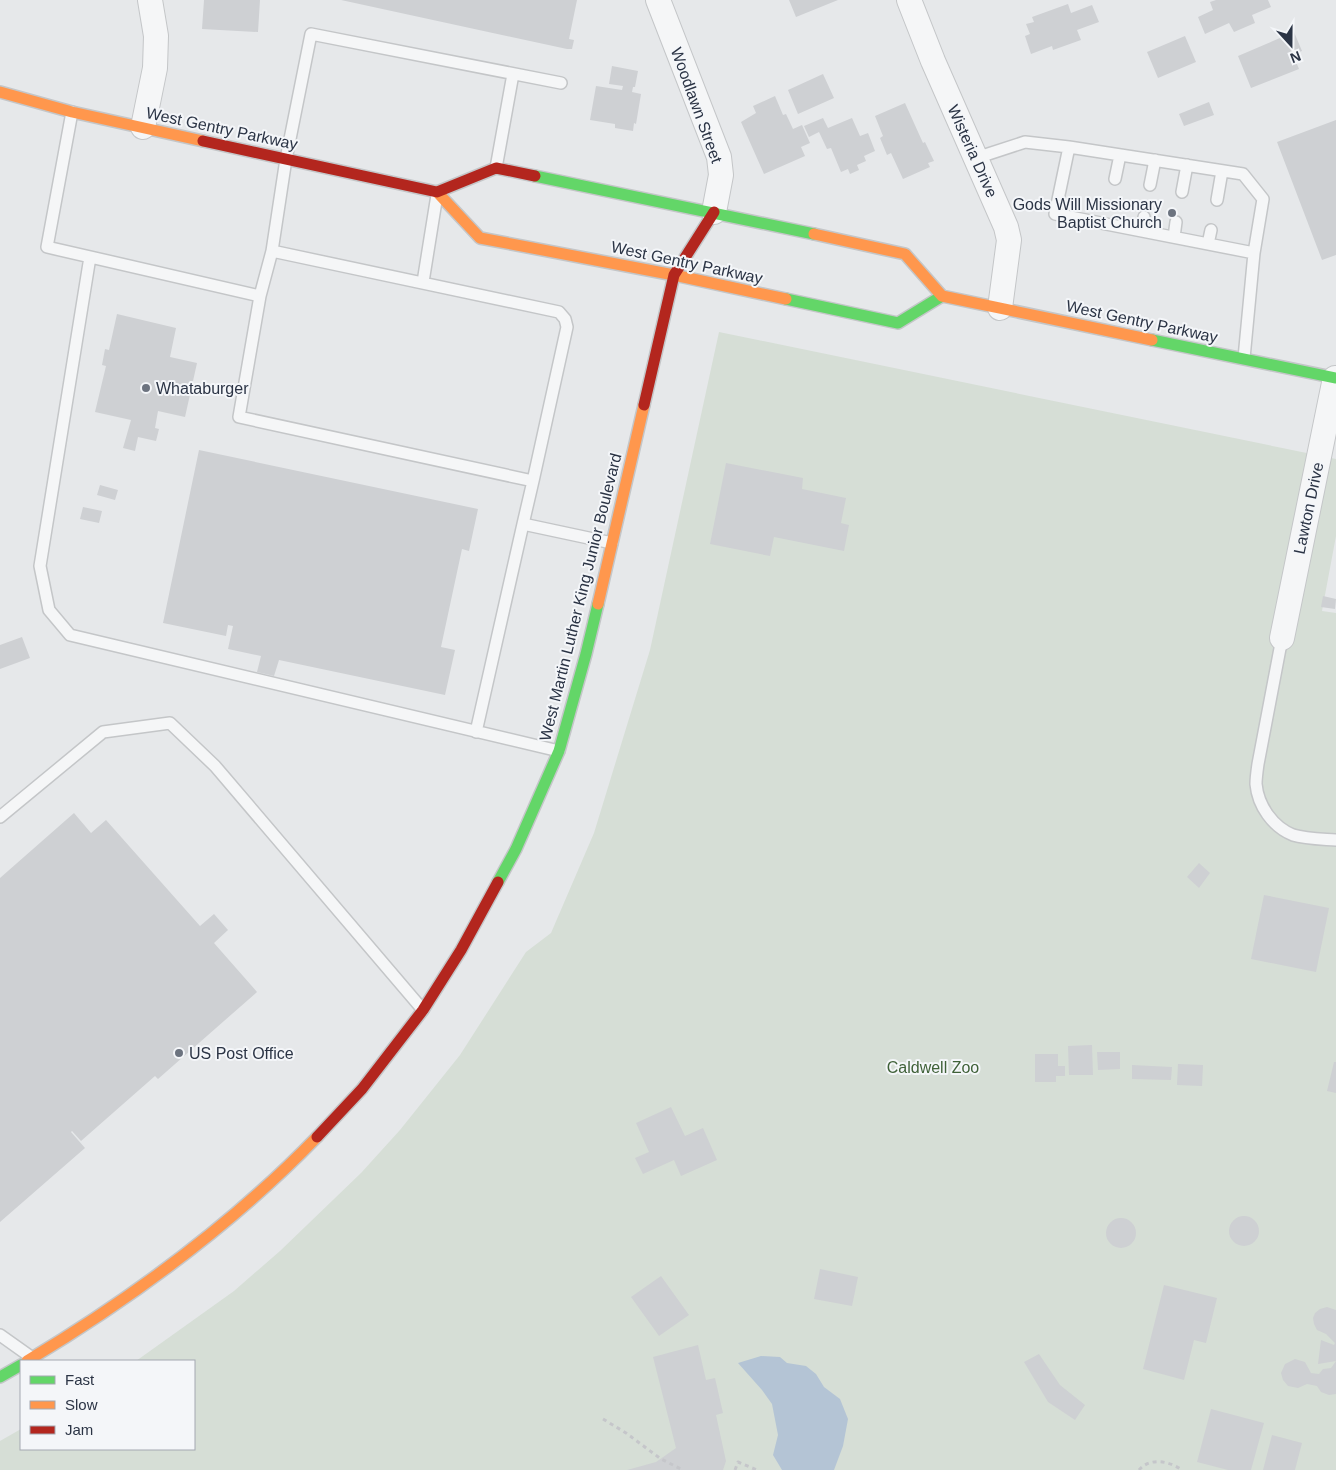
<svg xmlns="http://www.w3.org/2000/svg" width="1336" height="1470" font-family="Helvetica,sans-serif">
<style>
.green{fill:#d6ded6}
.water{fill:#b4c4d5}
.building{fill:#ced0d3}
.lines{fill:none;stroke-linecap:round;stroke-linejoin:round}
.lane-casing{stroke:#c4c6c8;stroke-width:14}
.street-casing{stroke:#c4c6c8;stroke-width:26}
.fast-casing{stroke:#c4c6c8;stroke-width:14}
.slow-casing{stroke:#c4c6c8;stroke-width:14}
.jam-casing{stroke:#c4c6c8;stroke-width:14}
.path{stroke:#c5c6ca;stroke-width:3;stroke-dasharray:4 4;stroke-linecap:butt}
.lane{stroke:#f5f6f7;stroke-width:11}
.street{stroke:#f5f6f7;stroke-width:24}
.fast{stroke:#63d668;stroke-width:11}
.slow{stroke:#ff974d;stroke-width:11}
.jam{stroke:#b3261e;stroke-width:11}
.poi-dot{fill:#6c737f;stroke:#f4f6f9;stroke-width:2}
.labels{text-anchor:middle;stroke-width:4;stroke-linejoin:round;paint-order:stroke}
.street-label{font-size:16px;fill:#2b3445;stroke:#f4f6f9}
.poi-label{font-size:16px;fill:#2b3445;stroke:#f4f6f9;text-anchor:start}
.park-label{font-size:16px;fill:#3f6138;stroke:#f4f6f9}
</style>
<rect width="100%" height="100%" fill="#e6e8ea"/>
<!-- green -->
<path class="green" d="M719,332L1336,459V536L1322,611L1336,613V1470H0V1441L21,1429V1449H194V1361H136L234,1291L280,1251L361,1173L400,1130L460,1055L526,952L551,933L594,833L650,650Z"/>
<!-- water -->
<path class="water" d="M761,1356L780,1357L787,1363L806,1366L816,1374L824,1387L840,1399L848,1419L843,1446L834,1470H782L773,1455L778,1435L772,1404L762,1390L738,1363Z"/>
<!-- building -->
<path class="building" d="M204,0H260L258,32L202,29Z
M341,0H577L569,39L574,40L572,49H567Z
M789,0H838L796,17Z
M1216,0H1268L1271,7L1252,15L1255,23L1234,32L1229,23L1205,34L1198,17L1213,10L1210,2Z
M1068,4L1071,13L1092,5L1099,22L1077,30L1081,40L1053,50L1052,46L1031,54L1025,36L1030,34L1026,24L1034,22L1032,17Z
M1294,32L1302,51L1293,54L1299,69L1251,88L1238,56Z
M1185,36L1196,62L1158,78L1147,52Z
M612,66L638,71L635,87H633L632,92L641,94L636,124L634,123L633,131L615,128V124L590,120L596,86L622,90L623,86L609,84Z
M823,74L834,98L798,114L788,90Z
M775,96L783,115L786,114L793,129L802,125L810,143L801,147L805,156L764,174L741,122L756,113L753,106Z
M1209,102L1214,115L1184,126L1179,114Z
M905,103L923,143L925,142L934,161L928,163L930,167L903,179L891,153L887,155L880,138L883,136L875,116Z
M823,118L828,128L852,118L860,136L868,133L875,151L864,156L866,161L857,165L859,170L850,174L848,169L841,172L831,148L827,149L819,132L809,137L804,126Z
M1336,120V255L1322,260L1277,142Z
M117,314L176,328L170,357L197,363L185,417L158,411L155,428L159,429L156,441L138,437L135,451L123,448L131,420L95,412L106,366L102,365L105,349L109,350Z
M199,450L478,509L469,551L462,549L441,647L455,650L445,695L279,660L274,676L257,672L261,656L228,649L233,626L228,625L226,636L163,623Z
M726,463L803,478L802,489L846,498L841,523L849,525L844,551L774,537L770,556L710,544Z
M100,485L118,490L115,500L97,495Z
M83,507L102,511L99,523L80,519Z
M1323,596L1336,599L1335,609L1321,607Z
M22,637L30,658L0,669V645Z
M74,813L91,833L106,820L200,926L214,914L228,930L214,943L257,992L158,1079L155,1076L81,1141L72,1131L71,1132L85,1148L0,1222V878Z
M1199,863L1210,873L1199,888L1187,877Z
M1264,895L1329,908L1316,972L1251,959Z
M1092,1045L1093,1075H1069L1068,1046Z
M1097,1052H1120V1069L1098,1070Z
M1035,1054H1058V1066H1065V1076H1056V1082H1035Z
M1334,1062H1336V1093L1327,1091Z
M1178,1064L1203,1065L1202,1086L1177,1085Z
M1132,1065L1172,1067L1171,1080L1132,1079Z
M671,1107L685,1136L703,1128L717,1160L681,1176L674,1160L643,1174L635,1158L649,1152L636,1123Z
M1229 1231a15 15 0 1 1 30 0a15 15 0 1 1-30 0Z
M1106 1233a15 15 0 1 1 30 0a15 15 0 1 1-30 0Z
M820,1269L858,1277L852,1306L814,1299Z
M661,1276L689,1315L659,1336L631,1297Z
M1164,1285L1217,1298L1206,1343L1194,1340L1184,1380L1143,1369Z
M1327,1307L1336,1310V1394L1329,1395L1321,1392L1317,1386L1307,1384L1298,1388L1288,1386L1283,1380L1281,1373L1285,1364L1295,1359L1305,1362L1311,1373L1319,1374L1323,1369L1331,1368L1336,1361L1318,1364L1321,1340L1334,1345L1335,1343L1326,1334L1317,1330L1314,1324L1313,1318L1315,1313L1320,1309Z
M698,1345L706,1380L715,1378L723,1413L716,1415L726,1461L723,1470H627L656,1462L676,1448L653,1357Z
M1039,1354L1060,1385L1085,1405L1075,1420L1048,1402L1024,1362Z
M1211,1409L1264,1423L1251,1470H1228L1197,1462Z
M1272,1435L1302,1443L1295,1470H1263Z"/>
<g class="lines">
<defs>
<path id="lane" d="M72,112L47,247L260,296L272,251L559,312L565,319L567,327L533,481
M1069,147L1055,214L1254,253
M976,158L1025,142L1069,147L1243,174L1263,199L1254,253L1244,358
M496,168L513,74
M1115,179L1120,155
M1150,185L1155,160
M1182,192L1187,165
M1217,200L1222,171
M1142,230L1144,217
M1174,237L1176,222
M1208,244L1211,230
M272,251L286,159L311,34L561,83
M90,257L40,566L49,610L70,635L559,751
M423,282L437,195
M260,296L239,417L533,481L523,524L612,543
M1282,638L1258,764C1257,771 1256,778 1256,784C1258,806 1273,827 1293,835C1306,839 1323,839 1336,840
M476,732L523,524
M0,817L103,732L170,723L215,766L423,1010
M0,1335L31,1357"/>
<path id="street" d="M658,0L719,157L721,175L714,212
M909,0L933,61L1006,227L1009,240L1000,308
M143,127L155,68L156,36L150,0
M1282,638L1335,378"/>
<path id="fast" d="M535,176L814,234
M786,299L898,323L942,296
M1152,340L1336,378
M498,882L516,849L559,751L586,654L598,604
M0,1377L21,1365"/>
<path id="slow" d="M0,92L72,112L203,141
M437,192L480,238L674,275L786,299
M814,234L905,254L942,296L1152,340
M598,604L644,405
M27,1361C132,1298 232,1225 317,1137"/>
<path id="jam" d="M203,141L437,192L496,168L535,176
M644,405L674,275L714,212
M317,1137L362,1089L423,1010L461,950L498,882"/>
</defs>
<!-- lane casing -->
<use href="#lane" class="lane-casing"/>
<!-- street casing -->
<use href="#street" class="street-casing"/>
<!-- fast casing -->
<use href="#fast" class="fast-casing"/>
<!-- slow casing -->
<use href="#slow" class="slow-casing"/>
<!-- jam casing -->
<use href="#jam" class="jam-casing"/>
<!-- path -->
<path class="path" d="M603,1419L626,1433L661,1459L683,1470
M735,1470L738,1462L757,1470
M1139,1470C1150,1457 1169,1461 1182,1470"/>
<!-- lane -->
<use href="#lane" class="lane"/>
<!-- street -->
<use href="#street" class="street"/>
<!-- fast -->
<use href="#fast" class="fast"/>
<!-- slow -->
<use href="#slow" class="slow"/>
<!-- jam -->
<use href="#jam" class="jam"/>
</g>
<!-- markers -->
<g class="poi-dot">
<circle cx="1172" cy="213" r="5"/>
<circle cx="146" cy="388" r="5"/>
<circle cx="179" cy="1053" r="5"/>
</g>
<g class="labels">
<!-- street labels -->
<g class="street-label">
<text transform="translate(697 105) rotate(70)" y="6">Woodlawn Street</text>
<text transform="translate(222 128) rotate(12)" y="6">West Gentry Parkway</text>
<text transform="translate(973 151) rotate(66)" y="6">Wisteria Drive</text>
<text transform="translate(687 262) rotate(12)" y="6">West Gentry Parkway</text>
<text transform="translate(1142 321) rotate(12)" y="6">West Gentry Parkway</text>
<text transform="translate(1308 508) rotate(-78)" y="6">Lawton Drive</text>
<text transform="translate(580 597) rotate(-76)" y="6">West Martin Luther King Junior Boulevard</text>
</g>
<!-- poi labels -->
<g class="poi-label">
<text x="1162" y="210" text-anchor="end">Gods Will Missionary<tspan x="1162" dy="18">Baptist Church</tspan></text>
<text x="156" y="394">Whataburger</text>
<text x="189" y="1059">US Post Office</text>
</g>
<!-- park labels -->
<g class="park-label">
<text x="933" y="1073">Caldwell Zoo</text>
</g>
</g>
<!-- legend -->
<rect x="20" y="1360" width="175" height="90" fill="#f4f6f9" stroke="#a4a8b1"/>
<rect x="30" y="1376" width="25" height="8" fill="#63d668" stroke="#a4a8b1"/>
<text x="65" y="1385" font-size="15" fill="#2b3445">Fast</text>
<rect x="30" y="1401" width="25" height="8" fill="#ff974d" stroke="#a4a8b1"/>
<text x="65" y="1410" font-size="15" fill="#2b3445">Slow</text>
<rect x="30" y="1426" width="25" height="8" fill="#b3261e" stroke="#a4a8b1"/>
<text x="65" y="1435" font-size="15" fill="#2b3445">Jam</text>
<!-- north arrow -->
<g transform="translate(1291 45) rotate(159)" stroke="#f4f6f9" stroke-width="4" paint-order="stroke">
<path d="M0-4L9 19L0 12L-9 19Z" fill="#2b3445"/>
<text y="-8" font-size="14" font-weight="bold" text-anchor="middle" fill="#2b3445">N</text>
</g>
</svg>
